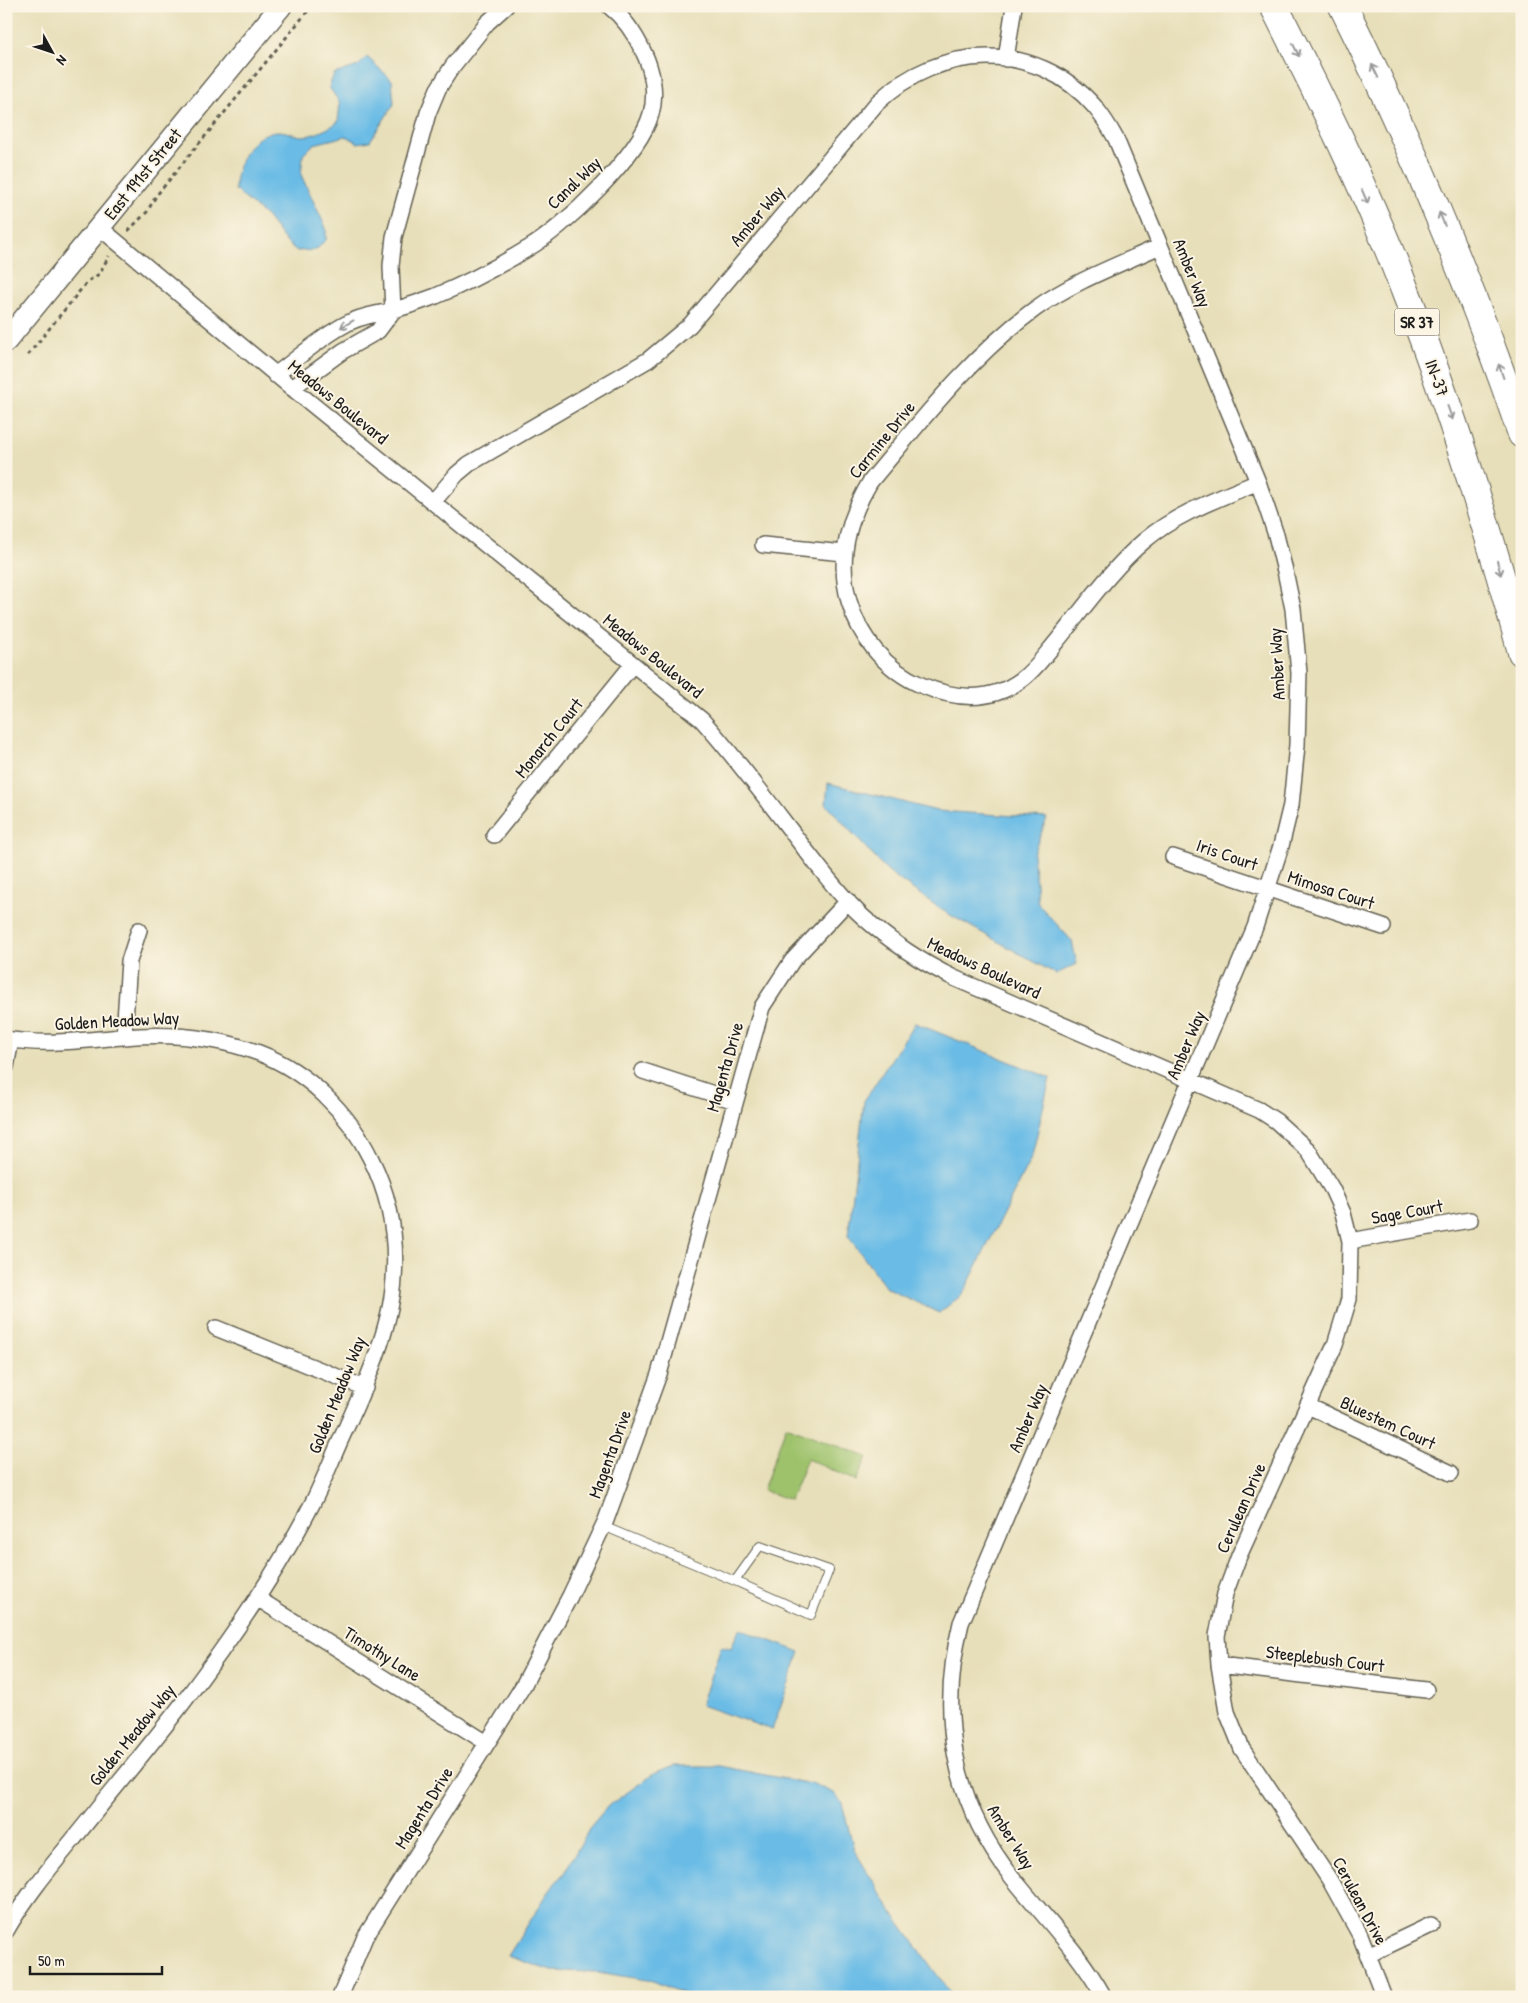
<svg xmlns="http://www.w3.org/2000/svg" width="1528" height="2003" font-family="'Patrick Hand',sans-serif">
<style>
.green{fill:#9ec26c;stroke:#5d6f44}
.water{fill:#6bbce6;stroke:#446c81}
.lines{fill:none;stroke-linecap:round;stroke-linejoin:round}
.lane-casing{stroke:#636053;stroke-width:10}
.street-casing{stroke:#636053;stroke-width:18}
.secondary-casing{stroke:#636053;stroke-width:24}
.highway-casing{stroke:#636053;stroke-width:30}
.path{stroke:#636053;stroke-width:3;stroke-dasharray:4 4;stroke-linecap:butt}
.lane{stroke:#fff;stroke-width:8}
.street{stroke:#fff;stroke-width:15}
.secondary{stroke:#fff;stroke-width:21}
.highway{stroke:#fff;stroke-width:28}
.oneway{stroke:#999}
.labels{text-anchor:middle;stroke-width:4;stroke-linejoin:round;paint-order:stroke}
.shield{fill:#fcf5e5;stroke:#5f5d58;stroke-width:1}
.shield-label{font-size:16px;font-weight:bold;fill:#1c1c1c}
.street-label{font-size:18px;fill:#1c1c1c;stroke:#fcf5e5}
</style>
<rect width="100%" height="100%" fill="#fcf5e5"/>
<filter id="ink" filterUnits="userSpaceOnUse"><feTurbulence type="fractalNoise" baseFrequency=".02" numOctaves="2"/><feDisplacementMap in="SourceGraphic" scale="10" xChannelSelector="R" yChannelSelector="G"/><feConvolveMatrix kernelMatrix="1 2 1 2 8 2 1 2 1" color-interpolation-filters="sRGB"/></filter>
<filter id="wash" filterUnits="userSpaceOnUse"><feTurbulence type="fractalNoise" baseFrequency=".0096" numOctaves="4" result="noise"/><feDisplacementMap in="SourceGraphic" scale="20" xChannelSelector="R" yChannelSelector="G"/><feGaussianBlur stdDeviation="1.12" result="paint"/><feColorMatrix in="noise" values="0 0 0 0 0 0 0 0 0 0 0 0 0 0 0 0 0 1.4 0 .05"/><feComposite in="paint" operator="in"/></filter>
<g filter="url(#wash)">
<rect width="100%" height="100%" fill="#e7dfb9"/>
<!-- green -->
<path class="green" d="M786,1426L867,1457L856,1481L807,1459L790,1500L763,1490Z"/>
<!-- water -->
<path class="water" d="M367,57L392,80L394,104L370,141L358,143L346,136L314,144L303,155L301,175L326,228V240L316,250L297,251L287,243L266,216L235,190C234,165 252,131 279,131C287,131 295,136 302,136C314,136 328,129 338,122L340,103L329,87L334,74L358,66Z
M828,783L937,811L1047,818L1033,854L1038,904L1072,941L1077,964L1056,974L945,912L887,871L826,804Z
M915,1023L1050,1078L1032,1156L963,1294L939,1313L886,1288L848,1236L864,1101Z
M739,1629L800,1652L772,1730L701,1705L721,1646L731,1648Z
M674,1766H719L816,1785L834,1793L842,1803L854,1850L897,1919L953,1997H692L653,1981L598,1972L551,1971L508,1956L551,1888L564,1873L591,1826L608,1806L655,1773Z"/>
</g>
<g filter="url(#ink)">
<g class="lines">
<defs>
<path id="lane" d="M603,1526L735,1581L760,1546L829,1570L811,1615L735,1581"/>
<path id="street" d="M1006,59L1014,6
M99,227L292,388L702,720C738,760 771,805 804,848C822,871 841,897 863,917C891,942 921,962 954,978L1259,1110L1276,1121L1308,1150L1332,1189L1343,1213L1350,1241L1349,1299L1335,1345L1239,1556L1225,1594L1217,1636L1219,1665L1227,1712L1242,1749L1329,1879L1360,1935L1384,1997
M1160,246C1118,265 1072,282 1035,309C970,357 921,421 870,482C848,519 837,559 849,601C859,637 886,670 921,685C954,699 990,703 1021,680C1035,670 1046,654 1057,641C1083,609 1113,567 1144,541C1177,513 1218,499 1258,482
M275,375C298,358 321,337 346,324C362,315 376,315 393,310C407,307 422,301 436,296C467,283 499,266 527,249C564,228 640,154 651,114C657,93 652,69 643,51C635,34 624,18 609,6
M292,388L343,351L378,331L393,311L391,266L394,237L428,113L438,89L452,67L487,23L506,6
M433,502L457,474L469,464L648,360L690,325L877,103C939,43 1036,39 1095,107C1103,117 1110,128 1116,139L1258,482L1276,535L1285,571L1293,609L1299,673L1297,745L1291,805L1281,846L1255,927L961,1623C938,1715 953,1802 1012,1877C1043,1916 1080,1953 1104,1997
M763,545L844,553
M494,835L633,664
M1173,857L1383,927
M124,1036L129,961L139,930
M6,1039C47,1046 83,1040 123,1037C169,1033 216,1037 259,1053C307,1071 349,1113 371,1159C390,1197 397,1237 394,1279C391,1328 366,1384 346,1428C334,1453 324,1481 311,1506C274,1578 228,1644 179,1708C144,1753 107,1797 72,1841C48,1870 25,1898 6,1931
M6,1067L11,1040
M643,1071L735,1101
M1350,1241L1470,1220
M216,1328L365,1388
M1308,1406L1451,1473
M257,1598L487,1743
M1219,1665L1426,1690
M1368,1955L1431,1925
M340,1997L365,1937L523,1686L570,1596L606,1520L659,1374L762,1007L792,961L848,901"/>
<path id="secondary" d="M6,341L281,6"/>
<path id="highway" d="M1274,6C1320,97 1366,189 1403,285C1450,405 1488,528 1522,652
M1343,6C1412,146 1472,286 1522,434"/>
</defs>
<!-- lane casing -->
<use href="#lane" class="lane-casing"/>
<!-- street casing -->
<use href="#street" class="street-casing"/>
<!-- secondary casing -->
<use href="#secondary" class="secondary-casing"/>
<!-- highway casing -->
<use href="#highway" class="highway-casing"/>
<!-- path -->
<path class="path" d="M128,231L147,212L156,196L312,6
M28,355L87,282L99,274L109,256"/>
<!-- lane -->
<use href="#lane" class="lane"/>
<!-- street -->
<use href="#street" class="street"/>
<!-- secondary -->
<use href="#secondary" class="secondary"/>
<!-- highway -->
<use href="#highway" class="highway"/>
</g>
<!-- one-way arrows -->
<defs><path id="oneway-shaft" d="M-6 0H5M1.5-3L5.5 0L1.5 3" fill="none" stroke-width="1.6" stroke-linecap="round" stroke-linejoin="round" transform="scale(1.25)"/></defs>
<g class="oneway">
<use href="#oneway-shaft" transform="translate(1296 50) rotate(63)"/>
<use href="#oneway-shaft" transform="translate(1375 71) rotate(-116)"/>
<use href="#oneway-shaft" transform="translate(1365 197) rotate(67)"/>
<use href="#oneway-shaft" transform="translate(1442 219) rotate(-112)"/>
<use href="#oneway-shaft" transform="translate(347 324) rotate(151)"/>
<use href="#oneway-shaft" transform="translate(1501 371) rotate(-109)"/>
<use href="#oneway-shaft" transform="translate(1450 413) rotate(70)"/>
<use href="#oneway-shaft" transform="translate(1499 568) rotate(75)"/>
</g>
</g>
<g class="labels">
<!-- shield labels -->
<rect class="shield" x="1394.5" y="308.5" width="45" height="27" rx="4"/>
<g class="shield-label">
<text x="1417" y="328">SR 37</text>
</g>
<!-- street labels -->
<g class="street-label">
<text transform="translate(143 174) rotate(-51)" y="6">East 191st Street</text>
<text transform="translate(574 183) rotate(-44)" y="6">Canal Way</text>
<text transform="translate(757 216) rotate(-50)" y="6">Amber Way</text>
<text transform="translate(1192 273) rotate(68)" y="6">Amber Way</text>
<text transform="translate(1437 378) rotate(70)" y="6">IN-37</text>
<text transform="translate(338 402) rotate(39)" y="6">Meadows Boulevard</text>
<text transform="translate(882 440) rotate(-51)" y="6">Carmine Drive</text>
<text transform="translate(653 656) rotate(39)" y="6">Meadows Boulevard</text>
<text transform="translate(1277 664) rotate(-93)" y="6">Amber Way</text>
<text transform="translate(549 738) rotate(-51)" y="6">Monarch Court</text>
<text transform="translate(1227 855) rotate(19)" y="6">Iris Court</text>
<text transform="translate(1331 890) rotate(18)" y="6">Mimosa Court</text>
<text transform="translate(984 968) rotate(25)" y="6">Meadows Boulevard</text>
<text transform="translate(117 1021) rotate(-3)" y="6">Golden Meadow Way</text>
<text transform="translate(1186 1045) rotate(-67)" y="6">Amber Way</text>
<text transform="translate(725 1067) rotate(-74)" y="6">Magenta Drive</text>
<text transform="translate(1407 1212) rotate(-10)" y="6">Sage Court</text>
<text transform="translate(337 1395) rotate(-68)" y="6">Golden Meadow Way</text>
<text transform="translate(1028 1418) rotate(-67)" y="6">Amber Way</text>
<text transform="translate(1388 1423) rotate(25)" y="6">Bluestem Court</text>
<text transform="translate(610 1454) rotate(-70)" y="6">Magenta Drive</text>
<text transform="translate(1241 1508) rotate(-66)" y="6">Cerulean Drive</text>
<text transform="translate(382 1654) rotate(32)" y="6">Timothy Lane</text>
<text transform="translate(1325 1659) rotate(7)" y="6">Steeplebush Court</text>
<text transform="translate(132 1735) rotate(-51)" y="6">Golden Meadow Way</text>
<text transform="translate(424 1808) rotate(-58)" y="6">Magenta Drive</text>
<text transform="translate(1011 1837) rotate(58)" y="6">Amber Way</text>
<text transform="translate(1360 1901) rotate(62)" y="6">Cerulean Drive</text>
</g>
</g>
<!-- margin -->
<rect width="1528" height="2003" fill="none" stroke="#fcf5e5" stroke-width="25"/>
<!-- north arrow -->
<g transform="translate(52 52) rotate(130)" stroke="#fcf5e5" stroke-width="4" paint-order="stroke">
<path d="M0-4L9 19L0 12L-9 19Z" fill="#1c1c1c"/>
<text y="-8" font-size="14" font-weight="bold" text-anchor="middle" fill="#1c1c1c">N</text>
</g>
<!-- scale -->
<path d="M30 1966v8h132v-8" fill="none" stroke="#1c1c1c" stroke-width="2.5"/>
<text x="38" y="1966" font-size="15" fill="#1c1c1c" stroke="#fcf5e5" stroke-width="4" paint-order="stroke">50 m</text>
</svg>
